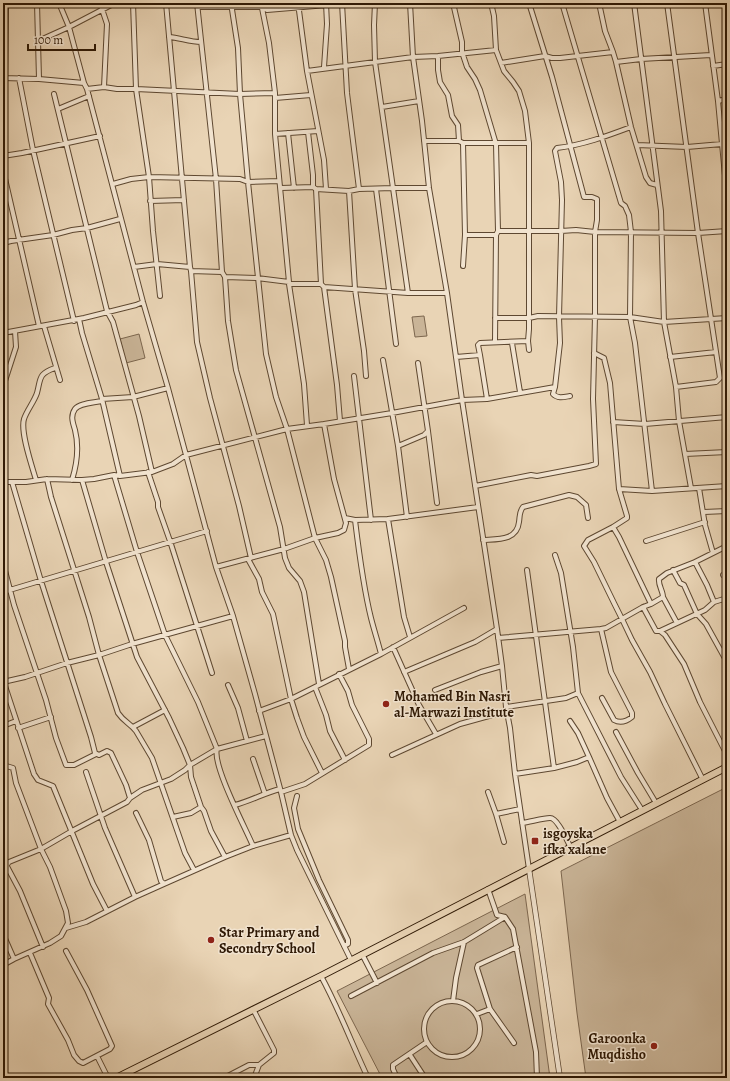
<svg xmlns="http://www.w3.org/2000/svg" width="730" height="1081" font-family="Alegreya,serif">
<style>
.green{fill:#c9b497;stroke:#7c664e}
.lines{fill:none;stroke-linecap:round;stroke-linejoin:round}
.minor-casing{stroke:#5e4831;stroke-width:6}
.tertiary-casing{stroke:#5e4831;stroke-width:6}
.primary-casing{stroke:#2f1905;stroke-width:8}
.minor{stroke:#f1e3cf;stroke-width:4}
.tertiary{stroke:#f1e3cf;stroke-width:4.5}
.primary{stroke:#e9d4b5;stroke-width:6}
.poi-dot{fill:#8f2418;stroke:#f1e3cf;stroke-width:1.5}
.labels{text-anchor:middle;stroke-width:3;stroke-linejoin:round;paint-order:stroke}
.poi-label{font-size:14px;font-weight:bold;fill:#2f1905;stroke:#f1e3cf;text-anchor:start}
</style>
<rect width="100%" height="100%" fill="#e9d4b5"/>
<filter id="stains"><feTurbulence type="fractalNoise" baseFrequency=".005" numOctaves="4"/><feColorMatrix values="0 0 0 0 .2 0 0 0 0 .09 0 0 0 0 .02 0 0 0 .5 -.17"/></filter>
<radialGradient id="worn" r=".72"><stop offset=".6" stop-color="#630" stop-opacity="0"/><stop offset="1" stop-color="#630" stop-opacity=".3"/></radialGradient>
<!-- green -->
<path class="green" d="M424,316L427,336L415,337L412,317Z
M139,334L145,358L126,363L120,339Z
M727,787V1078H586L577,1013L561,871Z
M525,894L550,1078H382L337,991Z"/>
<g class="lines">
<defs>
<path id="minor" d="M37,3L39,79
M59,3L69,27L84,83L87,89L143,302L168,388L216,567L233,616L255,694L281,792L291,835L297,850L351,960
M100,3L107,24L104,87
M133,3L136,89L149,177L153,231L160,296
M166,3L190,267
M197,3L216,179L222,272
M231,3L238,48L240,94L248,182L266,354L276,397L287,429L315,538L326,560L331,577L345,641V647L349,669
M261,3L269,43L275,93V134L289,282
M298,3L307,71L324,160L326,189
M342,3L347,93L359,189
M375,3L374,25L375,62L408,293
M410,3L413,57L422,121L429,188L447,293L462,400L497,629L502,666L506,707L510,728L515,774L529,869
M453,3L462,42V52L467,67L475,79L480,90L496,144L498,231L496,235L495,342
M491,3L494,16L496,50L504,71L513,82L519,91L525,111L529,143V329L528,341L529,350
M562,3L621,203L625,206L629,215L631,232L630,317L635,343L652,491
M599,3L605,31L613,52
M634,3L661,211L664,322L676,387L679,421L691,488
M667,3L698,233L720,378L716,382L676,387
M705,3L718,101L727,197
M198,7H261L267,10L327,5
M169,37C180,38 190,42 201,42
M38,41L69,27L115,3
M438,56V70L440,82L448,95L452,116L458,125L459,141
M616,62L631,127L646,177L650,183L657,185
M501,63L545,56L552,58H560L613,52L616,62L641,59L711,55
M713,66L727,64
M324,67L327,24L326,3
M307,71L413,57L438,56L496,50
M3,78L39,79L84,83
M5,78L6,3
M19,78L33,150L74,321
M87,89L104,87L117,89H136L240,94L275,93
M54,94L107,311L113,322L139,416L152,472
M275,98L311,95
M718,101L727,99
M382,107L419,101
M58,109L89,96
M308,132L313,175V187
M288,133L294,188
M275,134L318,131
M424,141H459L463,143H529
M463,143L465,235L463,266
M637,145L687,147L722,144
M3,156L22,153L100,136
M3,170L39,326
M113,184L131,179L149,177L240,179L248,182L279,181
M281,188L313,187L316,189L349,191L359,189L393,188H429
M316,189L321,284
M376,189L396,344
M349,191L355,289L364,351L366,376
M150,201L184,200
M498,231H561L576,230L595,232L698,233L727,231
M465,235H496
M3,243L11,241L53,235L72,230L87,228L120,219
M134,267L157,264L190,267L191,271L222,272L225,277L257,278L289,282V284H321L324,287L408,293H447
M191,271L197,342L210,398L239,506L251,558
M225,277L228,321L236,370L280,527L285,558L289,568L300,581L304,592L319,684
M289,284L304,384L307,425
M324,287L337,385L340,421
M495,318H529L538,316L630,317L664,322L727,318
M79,319L82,333L102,399L120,476
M3,320L6,333
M44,326L60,380
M3,333L84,318L136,305L143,302
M512,343L520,392
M594,353L604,358L610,383L619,489L627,516V518L613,527L588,540L584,546L594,562L614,603L622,619L632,640L650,672L665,704L703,780
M480,355L487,399
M456,357L480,355L478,345L480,343L528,341
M670,357L716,352
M383,360L398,446L407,517
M354,376L371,520
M3,387L16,347L15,331
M555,387L553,394C558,399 564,397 570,396
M102,399L133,397L168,388
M613,422L645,424L727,417
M428,431L437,503
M398,446L424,435L428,431L418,363
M685,454L727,452
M148,472L158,502V507L170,541L212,673
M114,475L137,552L165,635L198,702L217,749C212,765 246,829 253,846
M47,479L51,497L89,617L99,655L118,713C124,722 130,723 136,731L152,758L185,853L194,870
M36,480C32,466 20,432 24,419C27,410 34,402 37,393C41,378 38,374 55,368
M72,480C77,464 79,446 75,430C73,423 70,416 75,409C80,403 93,403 102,401
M82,480L106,562L137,657L169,718L183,748L190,765L191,777L201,807L204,811L211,831L225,857
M3,482H26L47,479L82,480L94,479L114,475L120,476L152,472L173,464L186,455L287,429L324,424L392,413L462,400L487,399L555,387L560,343L559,317L562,200L561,182L555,151L557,148C583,145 607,136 631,127
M12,482L41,581L91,737L95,753L99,755L107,751L111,753L126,785L130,798
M475,486L531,475L537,476L589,466L596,464L593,399L595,316V232L597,220V199L592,197H584L552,77L529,3
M699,488L705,525L713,553
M619,489L652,491L727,486
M704,512L727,511
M345,518L355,520L388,519L478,507
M388,519L404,617L410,637
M355,520C359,553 363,586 371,618C374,630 378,642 381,654
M483,540C497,539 517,541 519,522C520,516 519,512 523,507L569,495L577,497L586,505L588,518
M646,541L705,522
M248,559L259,579L262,592L273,614L291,699L297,718L304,737L322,773
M695,562L707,585L714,602
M3,563L14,605L46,700L56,738L66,765H74L96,754
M216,567L284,549L315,538L338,533L344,530L346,523L334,479L324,424
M673,570L680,583L684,585L697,614L706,624L727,662
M723,575L727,574
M3,592L207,531
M651,604L663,597
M643,607L656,631H660L665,635L684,664L700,702L727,755
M677,623L663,597C663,591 658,585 659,579L667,573L695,562L727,546
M601,629L611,672L632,713V717C627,721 621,724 614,720L602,698
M660,631L705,610L714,602L727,598
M498,638L601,629L606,628L643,607L651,604L619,537L613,527
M393,647L419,705L436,734
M404,672L475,642L497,629
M3,680L34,774L38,780L53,786L93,884L107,911
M3,682L25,677L67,663L99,655L132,644L233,616
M228,685L238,708L247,741
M315,687L326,715L330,731L345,760
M435,690L481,672L502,666
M578,693L621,777L642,810
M506,707L566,698L578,693L573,647L561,573L555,555
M259,711L291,699L381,654L464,608
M570,721L578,733L589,757
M3,726L16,721
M133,727L165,710
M18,728L51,717
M616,732L638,773L656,803
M392,755L460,724L507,711
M253,759L265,794
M3,765L13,768L16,783L41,849L50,867L66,911L68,923L61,936L50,943L14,959L3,965
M554,768L577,762L589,757L607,798L620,822
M515,774L554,768L527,570
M281,792L305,784L369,745V739L352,705L348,691L339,674
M488,792L496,814L504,842
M297,796L294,808L298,829L319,880L348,940V944L344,946
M235,805C251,801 264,793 280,789
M136,813L149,840L161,881L164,884L225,857L253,846L291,835
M496,814L520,809
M173,817L191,813L201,807
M522,823C530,822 543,818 550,818C558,818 567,841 571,848
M3,859L20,891L43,947
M3,867L6,866L9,862L41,849L72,831L127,802L130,798L142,790L171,779L185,770L190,765L217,749L266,736
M488,889L497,915L505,917L513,929L536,1052L537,1078
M135,897L164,884
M66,928L86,922L135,897L105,828L86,772
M3,934L14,959
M30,953L49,998L48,1004L68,1040L74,1055L79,1061L83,1063L110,1049L112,1046L87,990L66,951
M362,954L377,983
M321,976C339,1009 352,1044 368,1078
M351,996L433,953L464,942L505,917
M424 1029a28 28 0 1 1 56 0a28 28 0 1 1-56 0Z
M453,1001L456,978L464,942
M477,1014L490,1009
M514,1043L490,1009L477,968L478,965L517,947
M410,1055L425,1078
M97,1056L108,1078
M224,1078L249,1065H259L274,1053V1050L253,1009
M254,1078L259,1065
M397,1078L393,1069V1065L427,1042"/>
<path id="tertiary" d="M529,869L560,1078"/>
<path id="primary" d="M116,1078L321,976L727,767"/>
</defs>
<!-- minor casing -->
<use href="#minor" class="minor-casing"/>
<!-- tertiary casing -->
<use href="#tertiary" class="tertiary-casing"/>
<!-- primary casing -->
<use href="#primary" class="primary-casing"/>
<!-- minor -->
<use href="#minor" class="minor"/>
<!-- tertiary -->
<use href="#tertiary" class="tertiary"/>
<!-- primary -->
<use href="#primary" class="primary"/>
</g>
<!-- markers -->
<g class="poi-dot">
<circle cx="386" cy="704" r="4"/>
<rect x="531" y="837" width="8" height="8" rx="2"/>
<circle cx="211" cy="940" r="4"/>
<circle cx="654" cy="1046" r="4"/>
</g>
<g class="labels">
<!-- poi labels -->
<g class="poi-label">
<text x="394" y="701">Mohamed Bin Nasri<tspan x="394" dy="16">al-Marwazi Institute</tspan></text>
<text x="543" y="838">isgoyska<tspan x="543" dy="16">ifka xalane</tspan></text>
<text x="219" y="937">Star Primary and<tspan x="219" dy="16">Secondry School</tspan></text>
<text x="646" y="1043" text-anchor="end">Garoonka<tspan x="646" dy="16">Muqdisho</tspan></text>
</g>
</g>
<!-- margin -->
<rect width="730" height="1081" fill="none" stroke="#e9d4b5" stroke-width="16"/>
<rect x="4" y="4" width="722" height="1073" fill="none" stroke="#2f1905" stroke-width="2"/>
<rect x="8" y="8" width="714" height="1065" fill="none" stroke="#2f1905"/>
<!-- scale -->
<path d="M28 44v6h67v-6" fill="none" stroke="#2f1905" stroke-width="2"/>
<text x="34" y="44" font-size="12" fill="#2f1905" stroke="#f1e3cf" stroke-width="3" paint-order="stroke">100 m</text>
<rect width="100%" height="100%" filter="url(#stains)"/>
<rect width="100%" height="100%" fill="url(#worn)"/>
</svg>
